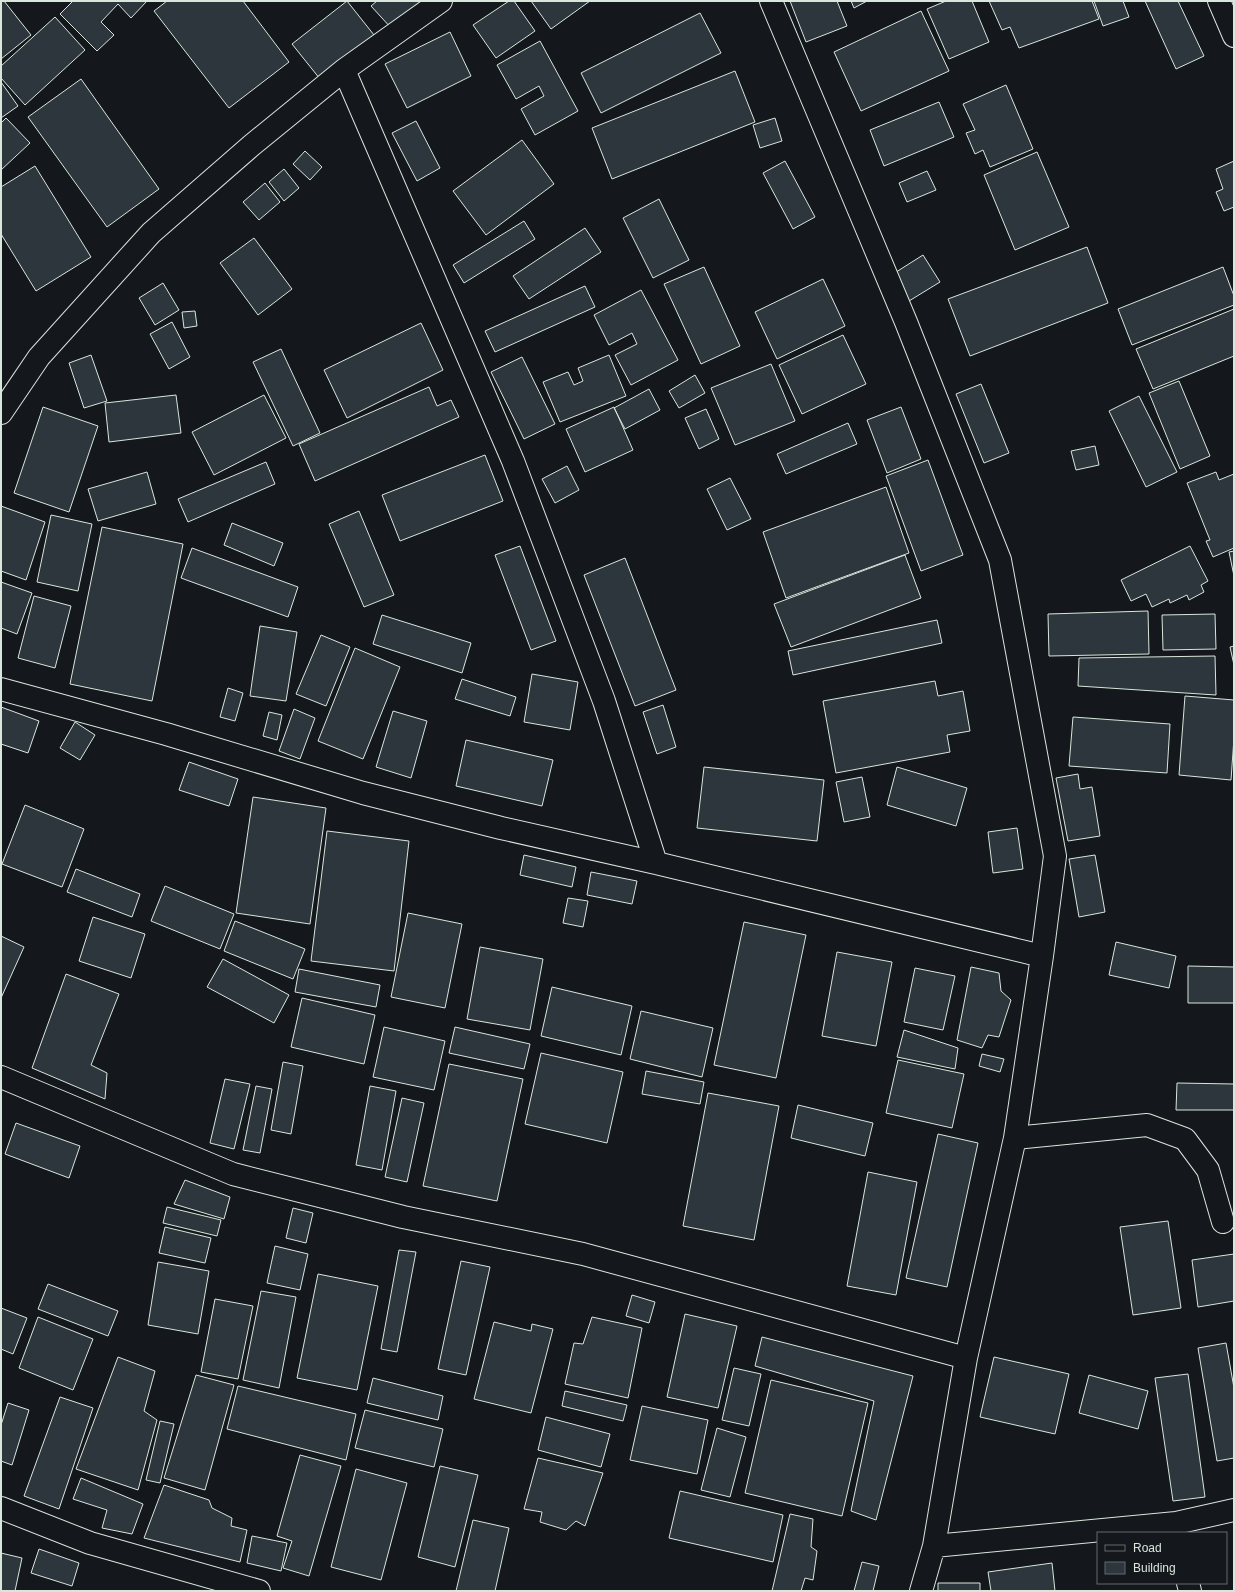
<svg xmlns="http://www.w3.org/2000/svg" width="1235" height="1592" font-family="Arial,sans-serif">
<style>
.building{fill:#2c363c;stroke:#d8e6dc}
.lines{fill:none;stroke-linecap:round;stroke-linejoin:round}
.minor-casing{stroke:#d8e6dc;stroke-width:24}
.minor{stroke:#14181c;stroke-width:22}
</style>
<rect width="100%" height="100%" fill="#14181c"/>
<!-- building -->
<path class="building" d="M1,1H4L31,35L1,59Z
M73,1H147L131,18L118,4L101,22L114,35L97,51L60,14Z
M167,1H243L289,62L229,108L154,11Z
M347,1L374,35L320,79L292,44Z
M377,1H424L392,29L371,6Z
M509,1H514L535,31L496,58L473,25Z
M531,1H590L551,29Z
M790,1H837L847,26L806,42Z
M851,1H867L854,8Z
M946,1H972L989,42L949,59L927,9Z
M989,1H1092L1099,19L1019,48L1010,27L1002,30Z
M1094,1H1123L1129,17L1103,26Z
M1145,1H1178L1204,56L1176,69Z
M921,11L949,71L861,111L834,52Z
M700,13L721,53L601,113L581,73Z
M55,17L85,50L25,105L1,78V66Z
M450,32L471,76L407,108L385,64Z
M540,41L578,111L535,135L521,109L544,96L539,86L516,99L497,65Z
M735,71L755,122L612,179L592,128Z
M81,79L159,189L107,227L28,117Z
M1,82L18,106L1,118Z
M1006,85L1033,149L990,167L983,150L975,154L966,133L975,130L963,104Z
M939,102L954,137L884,166L870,130Z
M6,118L30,143L1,170V123Z
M775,118L782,141L760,148L753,125Z
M416,121L440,168L417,181L392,133Z
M522,140L554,184L486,235L453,191Z
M305,151L322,167L310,180L293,164Z
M1037,152L1069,227L1015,250L984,175Z
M785,161L815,217L793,229L763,173Z
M1234,161V207L1224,211L1216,192L1223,189L1216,169Z
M35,166L91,257L36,291L1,234V187Z
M284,169L299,188L284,201L269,182Z
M927,171L936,190L907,202L899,183Z
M265,183L280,202L259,220L243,202Z
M659,199L689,260L653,278L623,218Z
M524,221L535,239L464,283L453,265Z
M585,228L601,252L529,299L513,276Z
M254,238L292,289L258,315L220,263Z
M1087,247L1108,303L970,356L948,299Z
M923,255L940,282L909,301L893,274Z
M704,267L740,346L701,364L664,284Z
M1223,267L1234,296V305L1132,345L1118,309Z
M823,279L845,326L777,359L755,312Z
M163,283L179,310L155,325L139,298Z
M585,286L595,307L495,352L485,331Z
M641,290L678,360L631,385L615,355L637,344L632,333L609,345L594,315Z
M1234,309V356L1153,389L1136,349Z
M195,311L197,326L184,328L182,312Z
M172,322L190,357L169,369L150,334Z
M421,323L443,370L347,418L324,370Z
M843,335L866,384L802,414L779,365Z
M281,349L320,433L293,446L253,362Z
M91,355L107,401L84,408L69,363Z
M609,355L626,396L560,422L543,382L568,372L574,385L583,381L578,368Z
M522,357L555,424L524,439L491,372Z
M771,364L795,421L735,445L711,388Z
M695,375L705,393L679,408L669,391Z
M1179,381L1210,456L1180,469L1149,393Z
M981,384L1009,453L984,463L956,394Z
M429,387L437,406L451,400L459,417L315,481L299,444Z
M649,389L660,410L625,429L614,408Z
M176,395L181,433L109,442L105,403Z
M264,395L286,438L214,475L192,432Z
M1139,396L1177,472L1146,487L1109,411Z
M43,407L98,426L69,512L14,493Z
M614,407L633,450L585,472L566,429Z
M901,407L921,459L887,473L867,420Z
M706,409L719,439L699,449L685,418Z
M848,423L857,444L786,474L777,454Z
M1095,446L1099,465L1076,470L1071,451Z
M485,455L503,501L400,541L382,495Z
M928,460L963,555L921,571L886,476Z
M266,462L275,484L188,522L178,499Z
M567,466L579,490L555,503L542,479Z
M147,472L156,504L98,521L88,489Z
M1216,472L1219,480L1234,474V548L1213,557L1206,541L1210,540L1187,483Z
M730,478L751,519L727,530L707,489Z
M886,487L909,553L786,598L763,532Z
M1,506L45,522L26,580L1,571Z
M359,511L394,595L364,607L329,524Z
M51,515L92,524L78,591L37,582Z
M232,523L283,543L274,566L224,545Z
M102,527L183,544L152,701L70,684Z
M520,546L556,641L531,650L495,555Z
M1190,546L1208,581L1201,585L1204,592L1189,600L1187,595L1170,603L1169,599L1152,607L1146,594L1131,601L1121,580Z
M192,548L298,587L288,617L181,578Z
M1234,551V576L1229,552Z
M905,555L921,598L791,647L774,604Z
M625,558L676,690L635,706L584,575Z
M1,582L32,593L17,634L1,628Z
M34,596L71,606L55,668L18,658Z
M1148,611L1149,654L1049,656L1048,614Z
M1215,614L1216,649L1163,650L1162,615Z
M382,615L471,643L462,673L373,644Z
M937,620L942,643L793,675L788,651Z
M260,626L297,632L286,701L250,696Z
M321,635L350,647L326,706L296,694Z
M1234,646V665L1230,647Z
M355,648L400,667L363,759L318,741Z
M1215,656L1216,695L1078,686L1079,658Z
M532,674L578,682L570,730L524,722Z
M462,679L516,697L510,716L455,699Z
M935,681L938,696L963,691L970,731L947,735L950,752L836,773L823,701Z
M228,688L243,693L235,721L220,717Z
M1185,696L1234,700V738L1231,780L1179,775Z
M663,705L676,747L657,754L643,712Z
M1,707L39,721L28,753L1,744Z
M294,709L315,718L300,759L279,751Z
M393,711L427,721L411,778L376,767Z
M269,712L282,715L277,740L263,736Z
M1073,717L1170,724L1167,773L1069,766Z
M75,722L95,735L80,760L60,748Z
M466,740L553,760L542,806L456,786Z
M189,762L238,779L229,806L179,790Z
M704,767L824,780L817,841L697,828Z
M897,767L967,788L956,826L887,805Z
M1078,774L1080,789L1092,787L1100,836L1068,841L1056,778Z
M862,777L870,817L844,822L836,782Z
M253,797L326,808L310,924L236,913Z
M25,805L84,829L62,887L2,864Z
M1017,828L1023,869L993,873L988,832Z
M327,831L409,841L394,971L311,961Z
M524,855L576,867L572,887L520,875Z
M1095,855L1105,912L1079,917L1069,859Z
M76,869L140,894L132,917L67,892Z
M591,872L637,881L632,904L587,895Z
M165,886L234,914L220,949L151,921Z
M568,898L588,901L583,927L563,923Z
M408,913L462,924L445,1008L391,997Z
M93,917L145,934L131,978L79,961Z
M235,921L305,949L293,979L224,951Z
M744,922L806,935L776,1078L714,1065Z
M1,936L24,947L1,998Z
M1116,942L1176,956L1169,988L1109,975Z
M480,947L543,959L530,1030L467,1019Z
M837,952L892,962L876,1046L822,1036Z
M223,959L289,995L274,1023L207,987Z
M1188,966L1234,967V1003H1188Z
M971,967L999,973L1001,991L1011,1000L999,1037L988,1035L982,1048L957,1040Z
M915,968L955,976L943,1030L904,1022Z
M299,969L380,985L376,1007L295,992Z
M66,974L119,994L91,1065L107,1073L105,1099L32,1068Z
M552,987L632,1006L621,1055L541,1036Z
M302,998L375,1015L364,1064L291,1047Z
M641,1011L713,1028L702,1077L630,1059Z
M384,1027L445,1041L434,1090L373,1077Z
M455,1027L530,1044L524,1069L449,1053Z
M904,1030L958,1048L955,1069L897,1057Z
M541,1053L623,1072L607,1143L525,1124Z
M982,1054L1004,1059L1000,1072L979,1066Z
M898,1060L964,1074L952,1128L886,1113Z
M283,1062L303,1066L291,1134L271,1130Z
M449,1064L523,1079L497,1201L423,1186Z
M646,1071L704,1082L700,1104L642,1094Z
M225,1079L250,1084L234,1149L210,1143Z
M1177,1083L1234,1084V1110H1176Z
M256,1086L272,1089L260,1153L243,1150Z
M370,1086L396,1091L382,1170L356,1165Z
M708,1093L779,1106L754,1240L683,1226Z
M402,1098L424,1103L407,1182L385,1177Z
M798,1105L873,1123L865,1156L791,1138Z
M16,1123L80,1146L69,1178L5,1154Z
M938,1134L978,1143L947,1287L906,1278Z
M868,1172L917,1182L896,1295L847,1286Z
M185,1180L230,1197L224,1219L174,1204Z
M167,1207L221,1220L217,1236L163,1223Z
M293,1208L313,1213L306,1243L286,1238Z
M1168,1221L1181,1308L1133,1315L1120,1227Z
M165,1227L211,1238L205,1263L159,1253Z
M275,1246L308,1254L300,1290L267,1283Z
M399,1250L416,1252L397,1352L381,1349Z
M1234,1254V1301L1198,1307L1192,1260Z
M461,1261L490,1267L466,1375L438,1369Z
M158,1262L209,1271L198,1334L148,1325Z
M318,1274L378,1286L357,1390L297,1378Z
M48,1284L118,1311L108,1336L38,1309Z
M261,1291L296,1297L279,1388L243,1380Z
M632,1295L655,1302L649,1323L626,1316Z
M215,1299L253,1306L238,1379L201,1372Z
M1,1308L27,1318L13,1354L1,1349Z
M685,1314L737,1326L718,1408L667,1397Z
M38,1317L93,1339L73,1390L19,1368Z
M592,1317L642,1328L628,1398L565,1384L574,1343L583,1344Z
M494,1322L531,1331L532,1324L553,1329L531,1413L474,1399Z
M762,1337L913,1376L876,1520L851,1511L874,1401L755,1366Z
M1226,1343L1234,1388V1458L1217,1461L1198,1348Z
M118,1357L155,1371L144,1411L157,1420L138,1490L76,1469Z
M994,1357L1069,1374L1055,1434L980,1417Z
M734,1368L761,1374L749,1426L722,1420Z
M1188,1374L1205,1497L1173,1501L1155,1378Z
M196,1375L234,1385L205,1490L164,1478Z
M1089,1375L1148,1391L1138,1429L1079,1413Z
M373,1378L443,1396L438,1420L367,1403Z
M771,1380L868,1403L842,1516L745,1493Z
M238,1386L356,1414L346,1460L227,1429Z
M565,1391L627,1405L623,1421L562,1406Z
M60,1397L93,1408L59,1509L24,1496Z
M8,1403L29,1410L12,1465L1,1461V1425Z
M642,1406L708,1420L697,1474L630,1460Z
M365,1410L443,1429L434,1467L355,1448Z
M546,1417L610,1434L601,1467L538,1450Z
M160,1421L174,1424L160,1483L146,1480Z
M717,1428L746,1437L730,1497L701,1490Z
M300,1455L341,1466L309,1576L283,1568L292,1541L277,1536Z
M538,1458L603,1473L585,1526L576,1521L566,1530L540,1522L542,1512L524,1509Z
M440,1466L478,1475L455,1567L418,1557Z
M356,1469L407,1483L381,1580L331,1567Z
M81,1478L143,1504L132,1534L102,1528L107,1510L73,1499Z
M164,1485L209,1500L212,1508L232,1518L231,1526L247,1530L240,1562L144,1538Z
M680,1491L783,1515L773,1562L669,1538Z
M790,1514L813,1519L811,1547L817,1551L813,1580L805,1578L801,1591H772Z
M473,1520L509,1528L495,1591H456Z
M252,1536L287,1543L281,1571L247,1563Z
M39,1549L79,1563L72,1586L31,1573Z
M1,1553L22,1558L15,1591H1Z
M862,1562L879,1566L873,1591H854Z
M1052,1563L1055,1591H991L988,1572Z
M938,1583H980V1591H938Z"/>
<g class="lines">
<defs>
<path id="minor" d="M771,1L906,322L1000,560L1055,856L1042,956L1015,1138L966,1358L934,1546L921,1591
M1219,1L1234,36
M344,70L513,461L604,701L656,863
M1,413L39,357L151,233L252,145L344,70L441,1
M1,689L166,734L363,793L501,828L656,863L1042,956
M1,1077L233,1174L403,1217L583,1254L966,1358
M1015,1138L1147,1125L1185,1139L1208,1170L1223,1222
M1,1508L90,1543L259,1591
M934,1546L1176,1523L1234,1510
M1188,1583L1190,1591"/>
</defs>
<!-- minor casing -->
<use href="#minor" class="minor-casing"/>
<!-- minor -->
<use href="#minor" class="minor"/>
</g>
<!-- border -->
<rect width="1235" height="1592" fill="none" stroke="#d8e6dc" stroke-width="4"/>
<!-- legend -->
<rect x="1097" y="1532" width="130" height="52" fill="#14181c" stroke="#626a69"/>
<rect x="1105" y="1545" width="20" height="6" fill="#14181c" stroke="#626a69"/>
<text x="1133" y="1552" font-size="12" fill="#d8e6dc">Road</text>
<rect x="1105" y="1562" width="20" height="12" fill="#2c363c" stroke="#626a69"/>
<text x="1133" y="1572" font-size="12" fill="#d8e6dc">Building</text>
</svg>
